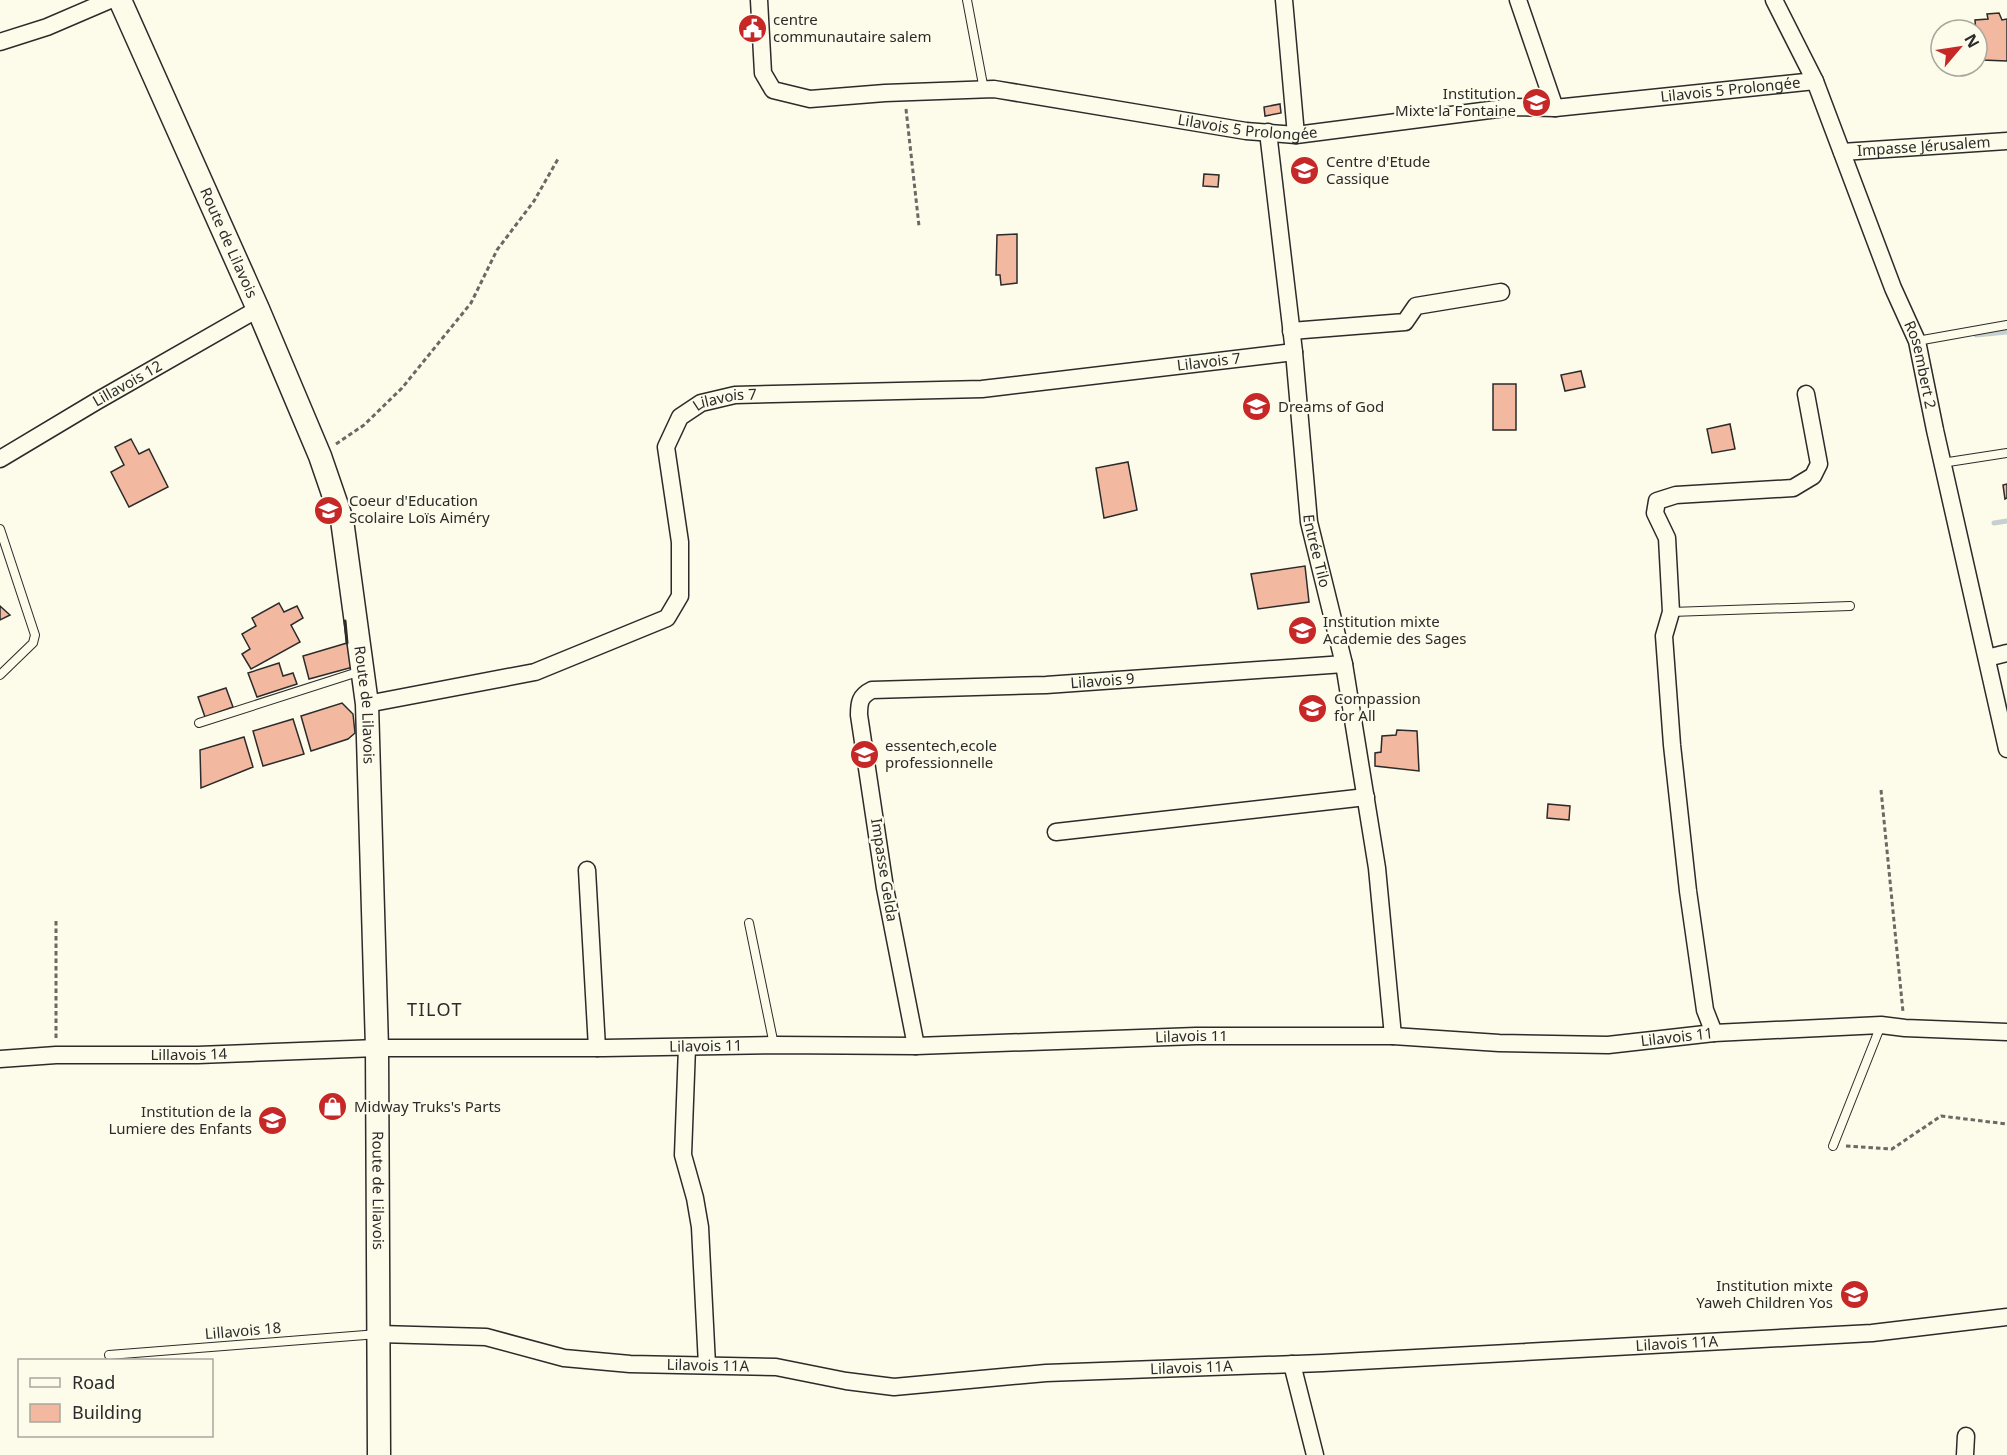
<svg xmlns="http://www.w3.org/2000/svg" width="2007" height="1455" font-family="'Noto Sans',sans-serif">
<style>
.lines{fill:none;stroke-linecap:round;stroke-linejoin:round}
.stream{stroke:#c7d0d0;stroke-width:5}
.building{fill:#f2b8a0;stroke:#2b2b2b;stroke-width:1.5}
.lane-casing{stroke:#2b2b2b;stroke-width:10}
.street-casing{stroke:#2b2b2b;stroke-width:19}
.secondary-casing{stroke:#2b2b2b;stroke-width:25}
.path{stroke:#6a6964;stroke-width:3;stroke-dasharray:4.5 3;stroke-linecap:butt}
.lane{stroke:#fdfbea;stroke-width:8}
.street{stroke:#fdfbea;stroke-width:16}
.secondary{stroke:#fdfbea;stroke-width:22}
.wall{stroke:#2b2b2b;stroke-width:3}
.labels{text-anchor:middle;stroke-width:4.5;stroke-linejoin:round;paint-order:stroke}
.poi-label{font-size:15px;fill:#2b2b2b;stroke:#fdfbea;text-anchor:start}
.street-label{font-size:15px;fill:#2b2b2b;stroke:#fdfbea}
.quarter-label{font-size:18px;letter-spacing:1.5px;fill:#2b2b2b;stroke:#fdfbea}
</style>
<rect width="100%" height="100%" fill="#fdfbea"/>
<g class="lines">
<!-- stream -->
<path class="stream" d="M1976,335L2007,332
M1994,523L2007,521"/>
</g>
<!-- building -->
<path class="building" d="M1999,13L2002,20L2007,19V61L1982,60L1980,45L1977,46L1975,20L1988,19L1987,14Z
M1280,104L1281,113L1265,116L1264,107Z
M1204,174L1219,175L1218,187L1203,186Z
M1017,234V283L1001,285L1000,275H996L997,235Z
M1581,371L1585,387L1565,391L1561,375Z
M1493,384H1516V430H1493Z
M1730,424L1735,449L1712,453L1707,429Z
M131,439L139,454L149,449L168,487L129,507L111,472L124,465L115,447Z
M1128,462L1137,510L1104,518L1096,468Z
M2007,484V498L2005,499L2003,485Z
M1305,566L1309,602L1258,609L1251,574Z
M279,603L284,612L297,606L303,618L291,625L300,642L251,669L242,654L250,649L242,634L256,626L252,618Z
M0,606L10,615L0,620Z
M347,643L353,667L309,679L303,656Z
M279,663L283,676L293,673L297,684L257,697L248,673Z
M226,688L233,707L205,717L198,697Z
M342,703L353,714L355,733L348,739L311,751L301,716Z
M293,719L304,754L263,766L253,731Z
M1397,730L1417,731L1419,771L1375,766V753L1381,752L1382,736L1396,735Z
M244,737L253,767L201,788L200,750Z
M1548,804L1570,806L1569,820L1547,818Z"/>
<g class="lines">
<defs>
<path id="lane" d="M967,0L984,90
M1917,341L2007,325
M1942,463L2007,453
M0,529L35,635L33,643L0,675
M1671,612L1850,606
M199,723L361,671
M749,923L774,1045
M1833,1146L1881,1025
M109,1355L378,1334"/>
<g id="street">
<path id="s1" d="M759,0L763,73L773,90L810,99L885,93L994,89L1246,131L1296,135L1513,107L1555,108L1815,81"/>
<path d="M1284,0L1296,135"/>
<path d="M1518,0L1555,108"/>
<path id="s2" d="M1774,0L1815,81L1893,288L1917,341L1935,430L2007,749"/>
<path d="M0,42L47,27L110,0"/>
<path id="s3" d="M1268,132L1294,352L1309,522L1344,664L1377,868L1393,1036"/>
<path id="s4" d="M1842,152L2007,141"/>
<path d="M1291,331L1405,322L1416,306L1501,292"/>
<path id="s5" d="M0,459L97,401L258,309"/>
<path d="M1987,658L2007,653"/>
<path id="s6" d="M367,704L535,672L667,618L680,596V542L666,447L680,417L701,403L735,395L982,389L1294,352"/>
<path d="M1056,832L1366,797"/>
<path d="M587,870L597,1048"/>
<path d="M1714,1033L1705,1010L1688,891L1672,745L1664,636L1671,612L1667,538L1655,513L1657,501L1676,495L1793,488L1813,476L1819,464L1806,394"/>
<path id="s7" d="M916,1046L885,888L859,715C859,702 860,696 872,690L1046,685L1344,664"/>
<path d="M687,1047L683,1155L695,1198L700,1227L707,1365"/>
<path id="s8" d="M0,1059L56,1055H198L377,1048H604L774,1045L916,1046L1196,1036H1393L1499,1043L1608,1045L1714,1033L1881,1025L1905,1028L2007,1032"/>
<path id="s9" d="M379,1334L486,1337L564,1358L630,1364L776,1367L846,1381L894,1387L1046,1373L1323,1363L1872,1333L2007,1317"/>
<path d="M1292,1364L1315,1455"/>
<path d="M1965,1455L1966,1436"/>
</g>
<g id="secondary">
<path id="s10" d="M120,0L258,309L320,456L342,520L367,704L377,1048L379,1455"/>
</g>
</defs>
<!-- lane casing -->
<use href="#lane" class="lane-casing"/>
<!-- street casing -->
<use href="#street" class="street-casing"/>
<!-- secondary casing -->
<use href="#secondary" class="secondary-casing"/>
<!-- path -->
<path class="path" d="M906,109L919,226
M336,444L364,425L402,388L471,303L497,250L534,201L558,159
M1881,790L1903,1012
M56,921V1038
M1846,1146L1892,1149L1941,1116L2007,1124"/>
<!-- lane -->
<use href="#lane" class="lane"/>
<!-- street -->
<use href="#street" class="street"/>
<!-- secondary -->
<use href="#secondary" class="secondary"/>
<!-- wall -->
<path class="wall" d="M345,621L347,643"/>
</g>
<!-- icons -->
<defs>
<symbol id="civic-disc" viewBox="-11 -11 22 22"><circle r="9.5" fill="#c62828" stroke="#fdfbea"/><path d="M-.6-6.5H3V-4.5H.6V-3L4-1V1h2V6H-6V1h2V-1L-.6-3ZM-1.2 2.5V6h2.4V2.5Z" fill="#fff"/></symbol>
<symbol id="school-disc" viewBox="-11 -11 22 22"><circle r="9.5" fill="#c62828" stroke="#fdfbea"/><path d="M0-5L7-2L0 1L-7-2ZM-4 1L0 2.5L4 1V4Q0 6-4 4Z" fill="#fff"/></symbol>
<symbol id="shop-disc" viewBox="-11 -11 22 22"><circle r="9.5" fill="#c62828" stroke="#fdfbea"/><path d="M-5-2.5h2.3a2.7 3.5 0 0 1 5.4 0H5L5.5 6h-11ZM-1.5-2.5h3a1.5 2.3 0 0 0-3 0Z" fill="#fff"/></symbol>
</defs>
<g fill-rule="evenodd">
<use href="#civic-disc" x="736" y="12" width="33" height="33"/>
<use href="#school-disc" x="1520" y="86" width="33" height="33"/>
<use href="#school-disc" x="1288" y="154" width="33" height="33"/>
<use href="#school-disc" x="1240" y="390" width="33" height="33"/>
<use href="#school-disc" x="312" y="494" width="33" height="33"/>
<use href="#school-disc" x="1286" y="614" width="33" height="33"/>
<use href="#school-disc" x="1296" y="692" width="33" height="33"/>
<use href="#school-disc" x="848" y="738" width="33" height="33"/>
<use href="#shop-disc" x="316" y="1090" width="33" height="33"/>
<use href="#school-disc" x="256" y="1104" width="33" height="33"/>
<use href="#school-disc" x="1838" y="1278" width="33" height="33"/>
</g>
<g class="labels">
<!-- poi labels -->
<g class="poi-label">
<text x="773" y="25">centre<tspan x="773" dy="17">communautaire salem</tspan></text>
<text x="1516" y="99" text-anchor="end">Institution<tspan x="1516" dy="17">Mixte la Fontaine</tspan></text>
<text x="1326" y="167">Centre d'Etude<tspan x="1326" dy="17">Cassique</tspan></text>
<text x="1278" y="412">Dreams of God</text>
<text x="349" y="506">Coeur d'Education<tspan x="349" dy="17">Scolaire Loïs Aiméry</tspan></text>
<text x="1323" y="627">Institution mixte<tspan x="1323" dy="17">Academie des Sages</tspan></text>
<text x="1334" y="704">Compassion<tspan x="1334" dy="17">for All</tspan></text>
<text x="885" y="751">essentech,ecole<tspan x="885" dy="17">professionnelle</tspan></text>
<text x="354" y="1112">Midway Truks's Parts</text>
<text x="252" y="1117" text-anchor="end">Institution de la<tspan x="252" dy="17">Lumiere des Enfants</tspan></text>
<text x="1833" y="1291" text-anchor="end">Institution mixte<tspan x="1833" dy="17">Yaweh Children Yos</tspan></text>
</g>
<!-- street labels -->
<g class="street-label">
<text dy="5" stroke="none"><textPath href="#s1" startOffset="1058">Lilavois 5 Prolongée</textPath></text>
<text dy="5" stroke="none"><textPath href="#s1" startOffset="572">Lilavois 5 Prolongée</textPath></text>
<text dy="5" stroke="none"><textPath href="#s4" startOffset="82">Impasse Jérusalem</textPath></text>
<text dy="5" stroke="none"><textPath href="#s10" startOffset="266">Route de Lilavois</textPath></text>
<text dy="5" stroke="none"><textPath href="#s6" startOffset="1058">Lilavois 7</textPath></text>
<text dy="5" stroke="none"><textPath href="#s2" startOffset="394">Rosembert 2</textPath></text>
<text dy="5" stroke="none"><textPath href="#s5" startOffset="148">Lillavois 12</textPath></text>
<text dy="5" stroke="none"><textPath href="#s6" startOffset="572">Lilavois 7</textPath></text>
<text dy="5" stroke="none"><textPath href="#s3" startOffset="422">Entrée Tilo</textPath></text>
<text dy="5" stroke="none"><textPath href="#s7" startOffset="597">Lilavois 9</textPath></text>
<text dy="5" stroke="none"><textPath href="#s10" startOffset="752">Route de Lilavois</textPath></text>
<text transform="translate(884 870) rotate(81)" y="5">Impasse Gelda</text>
<text dy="5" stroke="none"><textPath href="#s8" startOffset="1192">Lilavois 11</textPath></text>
<text dy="5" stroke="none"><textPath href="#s8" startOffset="1678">Lilavois 11</textPath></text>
<text dy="5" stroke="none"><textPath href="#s8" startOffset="706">Lilavois 11</textPath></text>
<text dy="5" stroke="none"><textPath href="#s8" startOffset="189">Lillavois 14</textPath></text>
<text dy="5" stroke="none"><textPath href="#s10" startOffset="1238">Route de Lilavois</textPath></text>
<text transform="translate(243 1331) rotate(-5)" y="5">Lillavois 18</text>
<text dy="5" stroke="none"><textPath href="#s9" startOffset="1304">Lilavois 11A</textPath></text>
<text dy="5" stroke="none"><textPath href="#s9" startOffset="332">Lilavois 11A</textPath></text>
<text dy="5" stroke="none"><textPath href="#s9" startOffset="818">Lilavois 11A</textPath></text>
</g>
<!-- quarter labels -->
<g class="quarter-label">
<text x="435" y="1016">TILOT</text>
</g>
</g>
<!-- legend -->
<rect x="18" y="1359" width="195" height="78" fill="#fdfbea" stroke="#a9a89e" stroke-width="1.5"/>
<rect x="30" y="1378" width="30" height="9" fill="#fdfbea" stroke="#a9a89e" stroke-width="1.5"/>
<text x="72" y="1389" font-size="18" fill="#2b2b2b">Road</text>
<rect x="30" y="1404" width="30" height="18" fill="#f2b8a0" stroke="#a9a89e" stroke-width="1.5"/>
<text x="72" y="1419" font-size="18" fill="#2b2b2b">Building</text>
<!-- north arrow -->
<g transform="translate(1959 48) rotate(61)"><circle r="28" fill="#fdfbea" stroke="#a9a89e" stroke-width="1.5"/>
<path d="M0-4.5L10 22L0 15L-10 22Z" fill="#c62828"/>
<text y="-9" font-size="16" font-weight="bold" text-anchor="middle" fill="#2b2b2b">N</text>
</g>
</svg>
